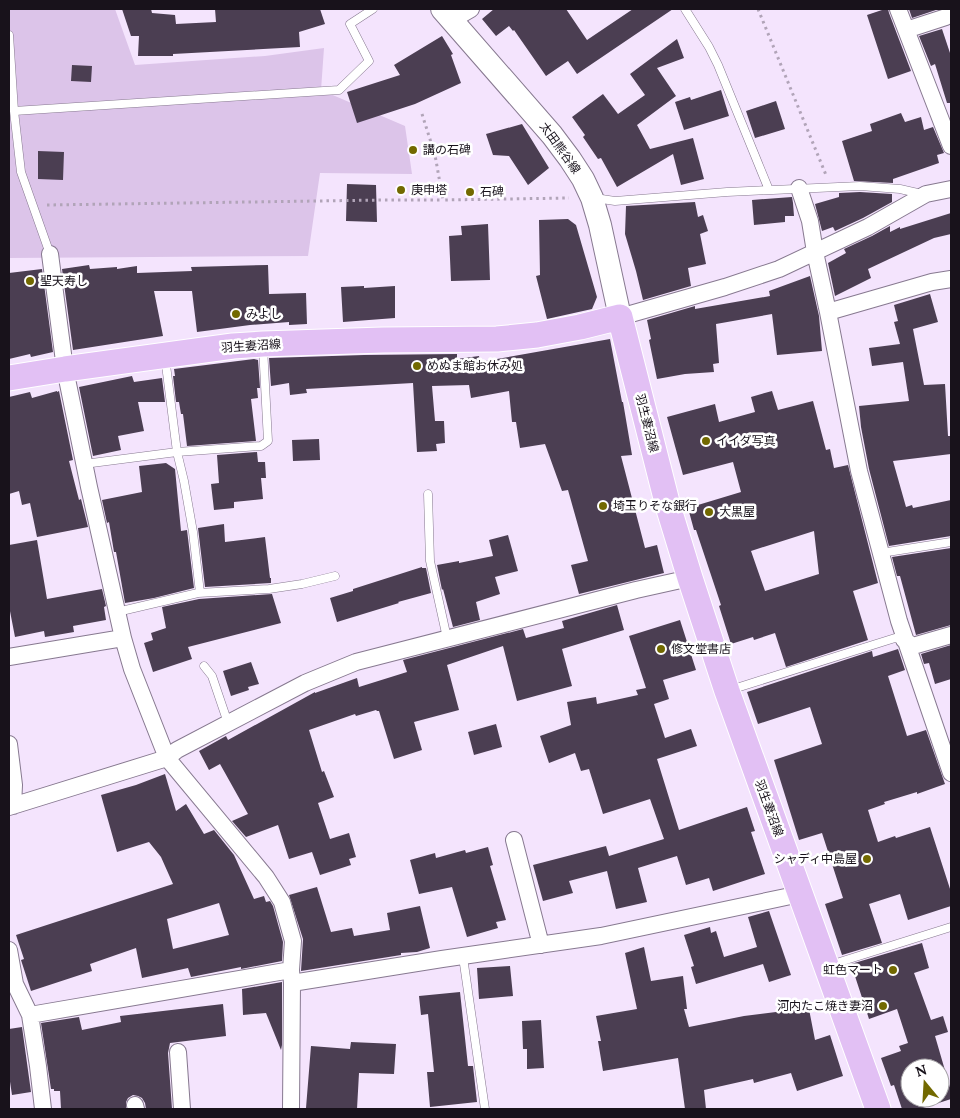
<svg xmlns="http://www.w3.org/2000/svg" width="960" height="1118" font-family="Lora,'Noto Sans JP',serif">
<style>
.green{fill:#dcc4e9}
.building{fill:#4b3e52;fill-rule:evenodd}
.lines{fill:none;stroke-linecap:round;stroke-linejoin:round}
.service-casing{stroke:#877990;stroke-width:9}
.minor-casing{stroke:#877990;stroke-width:18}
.secondary-casing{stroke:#877990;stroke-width:24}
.primary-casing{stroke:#fff;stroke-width:27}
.path{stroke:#b1a4b8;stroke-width:3;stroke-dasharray:2.5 4;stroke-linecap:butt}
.service{stroke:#fff;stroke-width:8}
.minor{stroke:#fff;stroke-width:16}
.secondary{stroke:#fff;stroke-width:22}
.primary{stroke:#e2c0f4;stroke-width:25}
.poi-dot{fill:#726900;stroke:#fff;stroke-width:2}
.labels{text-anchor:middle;stroke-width:5;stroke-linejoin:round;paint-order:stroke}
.street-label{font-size:12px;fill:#18121b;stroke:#fff}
.poi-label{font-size:12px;fill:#18121b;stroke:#fff;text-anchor:start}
</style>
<rect width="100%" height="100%" fill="#f4e4fd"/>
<!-- green -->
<path class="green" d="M9,9H115L135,65L265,56L324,48L321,90L405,126L412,174L320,173L308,256L9,258Z"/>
<!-- building -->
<path class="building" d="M122,9H151L152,13L175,15L176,24L216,22L215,9H320L325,24L299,32L300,47L173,54V56H138L139,36H131Z
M494,9H566L587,40L633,9H673L577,74L568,61L546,76L514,30L513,31L509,26L496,36L482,19Z
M885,9H888L889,13L911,71L888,79L867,15Z
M909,9H936V10L912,18Z
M942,29L951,56V103H947L935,64L931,66L919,36Z
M442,36L453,54L451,55L461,83L415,104L357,123L347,92L400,75L394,65Z
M677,39L684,58L657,68L676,96L637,125L650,149L693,138L704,179L681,185L673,154L617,187L601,158L598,159L583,137L585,135L572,117L603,94L618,114L645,95L630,74Z
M72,65L92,66L91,82L71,81Z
M721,90L729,116L684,130L675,102L690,97L691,100Z
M776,101L785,129L755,138L746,111Z
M901,113L905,122L921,117L924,130L933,127L944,153L937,155L939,163L893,179V183L854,181L842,141L872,131L870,124Z
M522,124L549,168L528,185L509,156L493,155L486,134Z
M38,151L64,152L63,180L38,179Z
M347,184L376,185L377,222L346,221Z
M860,192L892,194V202L863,218L835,231L833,227L822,231L815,204L839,197V193Z
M792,197L793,203L794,216H785V222L754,225L752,200Z
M695,202L698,217L703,215L708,231L700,234L706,264L688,268L691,286L643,300L636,271L625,234L626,206Z
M951,213V234L934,238L868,269L871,278L835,296L828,263L846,253L844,249L872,236L890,226V232L900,227V229Z
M568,219L576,225L597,297L592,309L547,319L536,276L540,275L539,220Z
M488,224L490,280L451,281L449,236L462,235L461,226Z
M89,265L90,269L117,267V269L137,266V273L192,271L191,267L268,265L269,294L306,293L307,324L289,325V322L250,325L197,332L192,291H154L163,336L73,350L62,269Z
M42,269L53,352L31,357L30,354L9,359V273Z
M810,276L819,316L822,351L777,355L772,314L716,324L719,363L713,364L714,372L685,374L657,379L649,340L651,339L647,320L695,306V309L770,296L769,291Z
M364,286V288L395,286V318L343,322L341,287Z
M930,294L938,322L913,329L924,385L945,384L948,436H951V454L893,461L906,507L912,505L913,508L951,500V536L889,546L869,469L861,427L859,406L909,401L903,362L872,366L869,348L900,344L894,322L898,321L894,305Z
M610,339L622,402H623L632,455L621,456L645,548L657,545L664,573L579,594L571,565L588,561L568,490L562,491L545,444L520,448L516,422H512L509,391L471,398L469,385L432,386L435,421H444L445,443L436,444L437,451L417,452L413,383L306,389L307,393L290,395L289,383L271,386L269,358L364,355L457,354V359L479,356L480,362Z
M254,359L258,360L260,388H257L258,398L251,399L256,441L187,446L183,414H181L179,402H176L173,376H175L174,369Z
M132,376L134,382L162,378L165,402H138L144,431L118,436L121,450L93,456L79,387Z
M57,391V392L59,391L73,460L69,461L79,500L81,499L88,527L37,537L30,503L22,505L19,491L9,494V397L30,392L32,398Z
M772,391L778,410L813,401L826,450L830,449L834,468L848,465L878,583L853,591L868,640L786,667L775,633L754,640L753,637L731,644L719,606L721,605L696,530H694L688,508L741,492L733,462L683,475L667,417L715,404L719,422L755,412L751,397ZM814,531L819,574L765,591L751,551Z
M319,439L320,460L293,461L292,440Z
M257,452L258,462H265L266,478H261L263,499L234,502V508L214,510L211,484L219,483L217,455Z
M166,463L175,469L181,531L187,530L194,588L154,598L125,603L116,552H114L109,522L107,523L102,500L142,492L139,466Z
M224,524L225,542L265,537L270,578H271V583L205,587L198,528Z
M508,535L518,571L495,577L500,594L476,602L480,620L453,627L443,589L442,590L437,565L459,561V563L493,556L489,540Z
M37,540L47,599L102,589L106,606L104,607L106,620L73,626L74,632L45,637L44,631L15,637L9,606V545Z
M951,548V625L916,635L900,576H897L892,557Z
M422,567V568H426L431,593L398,602L399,603L337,622L330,598L353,591V589Z
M272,594L281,623L188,647L192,659L153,672L144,643L153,640L151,633L166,628L162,607L199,599Z
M617,605L624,630L562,649L572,686L517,701L503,646L447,665L459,710L414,722L422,750L394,759L379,711H377L376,710L356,716L355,714L309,730L322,772L324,771L334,797L318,803L330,839L349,833L356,857L349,859L351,865L320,875L312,852L289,859L278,825L246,837L232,821L248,814L220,764L209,770L199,751L226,736L228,740L315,692V693L357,678L359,687L407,672L403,660L523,629L526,638L564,628L562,621Z
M680,620L696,670L663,680L669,699L654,704L665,738L691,729L697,746L657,759L679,830L747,807L755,831L751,832L765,874L713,891L709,878L686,885L677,856L638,868L647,902L616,909L607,871L569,881L573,893L543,901L533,865L606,846L609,856L664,839L650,799L603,814L589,769L581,771L575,753L549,763L540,736L571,725L567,702L596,697L597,704L638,695L636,690L646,688L629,636Z
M951,645V679L935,684L929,663L924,664L921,654Z
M898,649L905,670L888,676L907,736L926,730L945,784L917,794V792L884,802L885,804L868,810L878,842L895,836L896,838L930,827L951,892V906L908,920L900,894L869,904L882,943L842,955L825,904L843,898L822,833L799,840L774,760L822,744L810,707L758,724L747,692L872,651L873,657Z
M251,662L259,684L248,687L249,690L231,696L223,671Z
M496,724L502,747L474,755L468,732Z
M165,774L176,811L186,804L204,834L214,830L234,855L254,899L264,896L266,902L270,901L273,906L283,942L282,961L241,969V967L191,977L188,968L142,978L136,948L90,964L92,971L31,991L21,960L24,959L16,935L173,884L161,857L149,842L117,852L101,795L136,785ZM219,903L229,935L173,949L167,919Z
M488,847L493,865L490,866L506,920L496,922L498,928L467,937L452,887L419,894L410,860L435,853L436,858L465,850L466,853Z
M317,887L331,932L352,928L354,936L390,930L387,913L420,906L430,948L417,952L401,953V955L301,971L303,939L289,895Z
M769,911L791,975L769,982L763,964L696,984L691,967L694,966L684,935L710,927L711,933L716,931L724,957L757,947L748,917Z
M922,943L929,968L914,973L931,1020L943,1016L948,1032L935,1036L951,1091V1099L920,1109H902L894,1085L891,1086L881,1058L901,1051L899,1046L908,1043L897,1009L869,1019L851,964ZM910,1068H940V1098H910Z
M644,947L651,981L683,976L687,1009H684L689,1027L744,1016L776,1012V1010L808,1004L815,1040L830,1035L843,1076L797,1091L791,1073L754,1083L753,1079L704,1090L706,1109H685L678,1058L603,1071L598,1041H601L596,1016L637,1009L625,953Z
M510,966L513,996L479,999L477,968Z
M282,982V1045L281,1050L266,1013L243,1015L242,989Z
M460,992L468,1066H473L477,1102L430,1107L427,1072H434L428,1014L421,1015L419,996Z
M223,1004L226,1036L170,1043L168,1053L172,1109H146L145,1103L142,1098L138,1096L133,1095L128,1098L126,1102V1109H61L60,1091H54V1089H51L41,1023L79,1017L82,1030L121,1022L120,1016Z
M541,1020L544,1068L527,1069V1049H523L522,1021Z
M22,1027L31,1092L12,1095L9,1075V1029Z
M351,1042L396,1044L394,1074L359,1073L357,1109L306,1108L311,1046L350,1049Z"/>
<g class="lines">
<defs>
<path id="service" d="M685,9L709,47L718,65L769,190
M9,35L14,111L21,172L50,254
M14,111L339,90L369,61L350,24L373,9
M595,198L615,201L727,192L860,186L900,189L922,194
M165,357L177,452L184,481L193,532L200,593
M84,464L177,452L261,446L268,441L263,347
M428,494L430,561L447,638
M881,553L951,542
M117,612L198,593L269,589L302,584L335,576
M204,666L212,676L228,723
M730,690L895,638L904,640
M463,957L485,1109
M830,965L951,927"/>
<path id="minor" d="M898,9L951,146
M452,20L471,9
M906,30L946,17
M799,188L810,221L815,252L828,312L859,471L899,621L951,773
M50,254L65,369L89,487L123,638L132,669L167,758L266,877L282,902L293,941L291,970L292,983L291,1109
M828,312L932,282L951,279
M620,317L725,287L779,269L868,227L926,194L951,189
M904,640L913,646L951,635
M9,657L123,638
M9,744L14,785L13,806
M9,807L167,758L177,750L305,683L356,662L636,590L690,578
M514,840L541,945
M9,950L15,984L30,1015L38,1066L43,1109
M292,983L442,959L601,936L800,894
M30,1015L291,970
M178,1052L182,1109
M135,1105L136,1109"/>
<path id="secondary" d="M442,9L552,135L570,159L583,179L592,198L600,225L620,317"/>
<path id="primary" d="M9,378L65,369L233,346L263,344L383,340L497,339L537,335L580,327L620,317L668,506L690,578L727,691L878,1109"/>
</defs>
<!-- service casing -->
<use href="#service" class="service-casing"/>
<!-- minor casing -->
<use href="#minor" class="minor-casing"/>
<!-- secondary casing -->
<use href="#secondary" class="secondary-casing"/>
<!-- primary casing -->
<use href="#primary" class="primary-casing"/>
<!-- path -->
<path class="path" d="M758,9L826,175
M422,114L435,155L443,200L569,198
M47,205L384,200H443"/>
<!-- service -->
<use href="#service" class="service"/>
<!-- minor -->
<use href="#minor" class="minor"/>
<!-- secondary -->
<use href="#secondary" class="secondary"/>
<!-- primary -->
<use href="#primary" class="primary"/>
</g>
<!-- markers -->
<g class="poi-dot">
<circle cx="413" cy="150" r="5"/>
<circle cx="401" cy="190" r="5"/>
<circle cx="470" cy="192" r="5"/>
<circle cx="30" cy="281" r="5"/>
<circle cx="236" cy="314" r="5"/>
<circle cx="417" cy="366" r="5"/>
<circle cx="706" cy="441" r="5"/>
<circle cx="603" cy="506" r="5"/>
<circle cx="709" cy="512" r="5"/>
<circle cx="661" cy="649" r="5"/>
<circle cx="867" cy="859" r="5"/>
<circle cx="893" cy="970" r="5"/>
<circle cx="883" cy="1006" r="5"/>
</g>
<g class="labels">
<!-- street labels -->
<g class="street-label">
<text transform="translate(560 148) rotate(54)" y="4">太田熊谷線</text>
<text transform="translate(251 346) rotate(-4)" y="4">羽生妻沼線</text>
<text transform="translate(647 423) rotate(76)" y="4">羽生妻沼線</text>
<text transform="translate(769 808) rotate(70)" y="4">羽生妻沼線</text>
</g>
<!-- poi labels -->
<g class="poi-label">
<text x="423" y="154">講の石碑</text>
<text x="411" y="194">庚申塔</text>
<text x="480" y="196">石碑</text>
<text x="40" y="285">聖天寿し</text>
<text x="246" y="318">みよし</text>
<text x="427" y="370">めぬま館お休み処</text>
<text x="716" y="445">イイダ写真</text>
<text x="613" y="510">埼玉りそな銀行</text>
<text x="719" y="516">大黒屋</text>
<text x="671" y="653">修文堂書店</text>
<text x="857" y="863" text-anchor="end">シャディ中島屋</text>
<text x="883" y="974" text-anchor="end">虹色マート</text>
<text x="873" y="1010" text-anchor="end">河内たこ焼き妻沼</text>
</g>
</g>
<!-- border -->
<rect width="960" height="1118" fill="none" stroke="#18121b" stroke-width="20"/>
<!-- north arrow -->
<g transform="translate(925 1083) rotate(342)"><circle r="24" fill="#ffffff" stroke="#a3a0a4"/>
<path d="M0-4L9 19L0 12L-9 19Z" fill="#726900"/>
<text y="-8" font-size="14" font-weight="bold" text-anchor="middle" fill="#18121b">N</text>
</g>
</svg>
